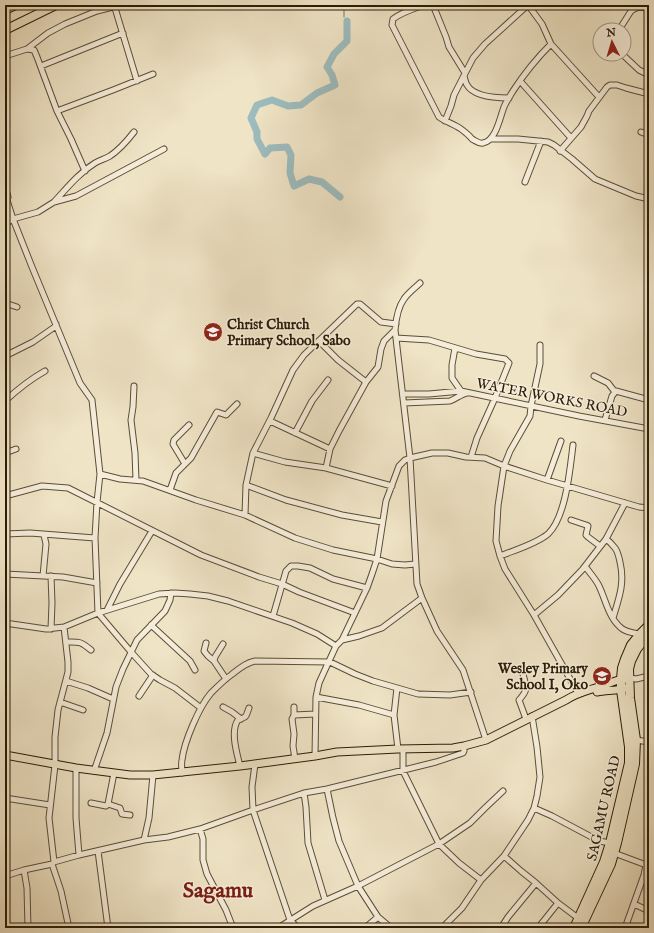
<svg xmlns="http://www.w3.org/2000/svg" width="654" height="933" font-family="'IM FELL English',serif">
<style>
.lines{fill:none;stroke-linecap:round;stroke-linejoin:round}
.stream{stroke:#6f7c75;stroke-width:1}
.river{stroke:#9dbcbe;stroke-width:7}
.minor-casing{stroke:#5b4e37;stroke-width:7}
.major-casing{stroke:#2a1c07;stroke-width:9}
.highway-casing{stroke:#2a1c07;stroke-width:10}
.minor{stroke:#f5edda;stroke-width:5}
.major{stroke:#efe4c6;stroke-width:7}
.highway{stroke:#efe4c6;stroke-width:8}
.labels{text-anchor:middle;stroke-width:3;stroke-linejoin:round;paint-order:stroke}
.poi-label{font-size:14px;font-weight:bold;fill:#2a1c07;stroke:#f5edda;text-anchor:start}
.street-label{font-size:14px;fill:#2a1c07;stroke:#f5edda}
.town-label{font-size:22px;font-weight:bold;fill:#7a1f14;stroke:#f5edda}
</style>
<rect width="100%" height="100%" fill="#efe4c6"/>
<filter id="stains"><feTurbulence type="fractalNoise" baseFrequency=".005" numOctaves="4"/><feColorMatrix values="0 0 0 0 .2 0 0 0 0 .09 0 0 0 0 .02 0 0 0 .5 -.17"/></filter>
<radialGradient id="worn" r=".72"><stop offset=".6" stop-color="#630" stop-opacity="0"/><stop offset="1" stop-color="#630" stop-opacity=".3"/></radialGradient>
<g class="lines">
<!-- stream -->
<path class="stream" d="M344,17V5"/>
<!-- river -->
<path class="river" d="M340,197L322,182L309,179L294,186L290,173L291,155L287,147L270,148L265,154L257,139V132L251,118L257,105L272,100L288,106L301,105L317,93L335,85L332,75L327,67L334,54L347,41V21"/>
<defs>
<path id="minor" d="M424,5C413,9 402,12 393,19L392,25L439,117C446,122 454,124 461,129C465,132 469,135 472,139C476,141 479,144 483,143C496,141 500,117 504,107C506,102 510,96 513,91C524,74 537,58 551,44
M433,5L446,37L449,47L465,73
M528,5L542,24L551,44L599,97
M619,30L631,11C637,6 642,7 649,8
M27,49L48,33L65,24L97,11L113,7L115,8L137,81
M622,54L639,70L649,75
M5,56L27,49L34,50L37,57L57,111L71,139L85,171
M41,66L123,33
M464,76C465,79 465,82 467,85C474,97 497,98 509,98
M520,81L571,138
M57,111L113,90L153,74
M445,121L451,106L454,95L473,58L485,44L528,5
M641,132L649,135
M491,139H518L548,142L554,145L572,159L595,179L636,196L645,198L649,197
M560,151L581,127L587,116L589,111L607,87L610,85H617L626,88L649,94
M525,182L541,141
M5,186L8,197
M5,194L13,219L32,267L80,383L92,400L100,474L97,502L95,538L98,613L131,652L151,674L160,680L175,688L201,708
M54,202C67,188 79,173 95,163C100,160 105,159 110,156C119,150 127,141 134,132
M13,219L38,212L54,202L76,196L164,149
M5,224L13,219L14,220
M420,283C415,288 408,293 404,299C398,307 396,319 395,330L410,458L417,584L422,598L437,631L463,670L486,740
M5,303L17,307
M396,338L429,340L476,354L505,359L509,363L495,398L477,438L471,457
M319,341L338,360L366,382
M540,345V364L531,406L530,416L510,451L504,466L498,506L496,541L500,556L505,569L534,615L578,693
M455,348L452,365V378L461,391
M5,356L33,342L56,326V324
M594,376L608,383L615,392
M134,386L133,407L131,420L135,453L136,480
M403,394H429L461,391L579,416L649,429
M5,401C18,389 29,380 45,371
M404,403L450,401C456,399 461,394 467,393
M605,420L612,396L616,391L649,400
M270,421L330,449
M295,433L312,401L328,380
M5,453L16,449
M253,453L285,462L326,468L392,486
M185,464L173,444L174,440L189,425
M326,468L330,449L339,431L366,382L378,367L381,349L384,341L395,330
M100,474L120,479L143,481L196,500L245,515L295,538L333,550L377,559L392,564L405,565L415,564
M547,480L561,441
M246,485L286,500L342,515L382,522
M170,490L176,473L191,458L217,412L226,415L237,404
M5,496L42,486L68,488L201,555L259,577L282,584L299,592L355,613
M245,515L246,485L253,453L271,418L293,370L304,355L357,304H360L381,322L396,324
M571,520L586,525L588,526L586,535L588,537L600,546
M5,534L30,533L95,538
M606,539C609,541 612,544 615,548C618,552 619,557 620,562C625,583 619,598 613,618
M500,556C515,550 536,544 548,534C566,517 570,469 573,445
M585,566C589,572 594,577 598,584C605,597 608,616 619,626C624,632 633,633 640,634
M5,574L63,577L97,583
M43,576L46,544L44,535
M51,576L52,603L51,629
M107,610L120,584L152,531
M534,615L558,595L582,570L606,539L625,503
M273,616L286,571L291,566H298L310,568L333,579L367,588
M5,623L46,629L64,627L98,613L159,594L175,593L190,594L208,596L228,601L292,623L317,634L336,646
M151,625L190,661L195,670
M342,640L359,636L382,628L422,598
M66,642C80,642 80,641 91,650
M206,643L204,651L208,656L214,661
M223,644L215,657L214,661L226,679
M523,674C526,687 529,689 519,700L526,719
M630,678L636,679L649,676
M66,681L88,688L113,699
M397,688L394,715L398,749
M139,696L153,675
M316,697L359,705L394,715
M60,702L83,710
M223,707L232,712L241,719
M294,707V715L315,714
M294,715L292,719L294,734L293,746L295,759
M636,740L649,742
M403,749V771L439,844L459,863L481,880
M315,756L316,697L319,683L324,672L336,646L342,640L367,588L372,574L377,559L386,501L399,466L405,460L410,458L432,453H448L466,457L485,458L504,466L547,480L639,507L649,508
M255,764L252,787L253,810L290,920L298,928
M240,766C237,754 230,731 238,720C248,716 245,718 249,708
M76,768V818L79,855
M94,771L107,733L116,687L123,669L137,640L165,611L170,600L171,593
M114,773L108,804L120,808L122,814L130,815
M182,773C182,769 181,764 182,760C184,742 199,707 211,693C217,687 224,680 231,675C239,669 245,663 255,661L330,662L355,674L373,681L418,694L450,695L471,692
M327,789L333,818L339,841L358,886L378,917L391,928
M304,793L306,807L308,843L325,900
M5,798L50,805
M91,803L106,806L108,804
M534,808L552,816L599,841L610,843
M200,829L203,839V860L207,874L226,910L233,928
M144,840L149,818L153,775
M98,851L108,928
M614,853L649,866
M504,856L521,871L536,883L558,903L578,918
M54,862L49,818L55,765V737L58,710L68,672V662L64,627
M52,864L61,891L69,928
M24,870L27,888L28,928
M5,876L24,870L52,864L54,862L79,855L144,840L168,837L200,829L253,810L304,793L327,789L436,762L463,753L464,751V746
M634,904L649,911
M278,928L313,906L358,886L439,844L470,823L485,808L503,791
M365,928L378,917
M442,928L462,908L481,880L504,856L528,820L534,808L537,796L540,777L537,747L532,716
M501,928L508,917L536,883
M538,928L558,903
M625,928L644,875L646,865"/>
<path id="major" d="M597,692C606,690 617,691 626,688
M5,755L76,768L130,775H153L240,766L315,756L337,752L398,749L453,748L464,746L486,740L566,700C578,692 591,690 604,685C611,683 618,679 625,679"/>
<path id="highway" d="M5,20L36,5
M5,30L56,5
M574,928L604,862L610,843L629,763V747L621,690V679L622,668L625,659L631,645L640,634L649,625
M581,928L611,864L617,843L635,764L636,740L630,698L629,669L631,661L637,649L649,634"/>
</defs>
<!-- minor casing -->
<use href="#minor" class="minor-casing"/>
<!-- major casing -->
<use href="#major" class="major-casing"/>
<!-- highway casing -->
<use href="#highway" class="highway-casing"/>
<!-- minor -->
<use href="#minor" class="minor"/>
<!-- major -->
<use href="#major" class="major"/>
<!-- highway -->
<use href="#highway" class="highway"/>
</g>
<!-- icons -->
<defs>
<symbol id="school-disc" viewBox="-11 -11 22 22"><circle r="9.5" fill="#8f2418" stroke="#f5edda"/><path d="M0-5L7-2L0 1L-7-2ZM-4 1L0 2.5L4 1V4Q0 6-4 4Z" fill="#fff"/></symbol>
</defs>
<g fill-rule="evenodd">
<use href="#school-disc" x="202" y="321" width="22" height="22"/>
<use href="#school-disc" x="591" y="665" width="22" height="22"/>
</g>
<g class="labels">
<!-- poi labels -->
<g class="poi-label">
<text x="227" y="329">Christ Church<tspan x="227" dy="16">Primary School, Sabo</tspan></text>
<text x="588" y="673" text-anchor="end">Wesley Primary<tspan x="588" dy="16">School I, Oko</tspan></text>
</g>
<!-- street labels -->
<g class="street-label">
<text transform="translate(552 397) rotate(11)" y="5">WATER WORKS ROAD</text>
<text transform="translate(603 808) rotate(-77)" y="5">SAGAMU ROAD</text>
</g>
<!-- town labels -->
<g class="town-label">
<text x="218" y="897">Sagamu</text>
</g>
</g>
<!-- margin -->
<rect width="654" height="933" fill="none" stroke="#efe4c6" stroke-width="20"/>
<rect x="6" y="6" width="642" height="921" fill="none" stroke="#2a1c07" stroke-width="2"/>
<rect x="10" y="10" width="634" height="913" fill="none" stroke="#2a1c07"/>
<!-- north arrow -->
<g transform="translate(612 42) rotate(355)"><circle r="19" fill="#f5edda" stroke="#a49986"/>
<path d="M0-3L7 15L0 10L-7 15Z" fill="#8f2418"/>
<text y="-6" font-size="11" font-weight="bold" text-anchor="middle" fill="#2a1c07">N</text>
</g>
<rect width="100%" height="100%" filter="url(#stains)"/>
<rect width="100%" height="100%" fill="url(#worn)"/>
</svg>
